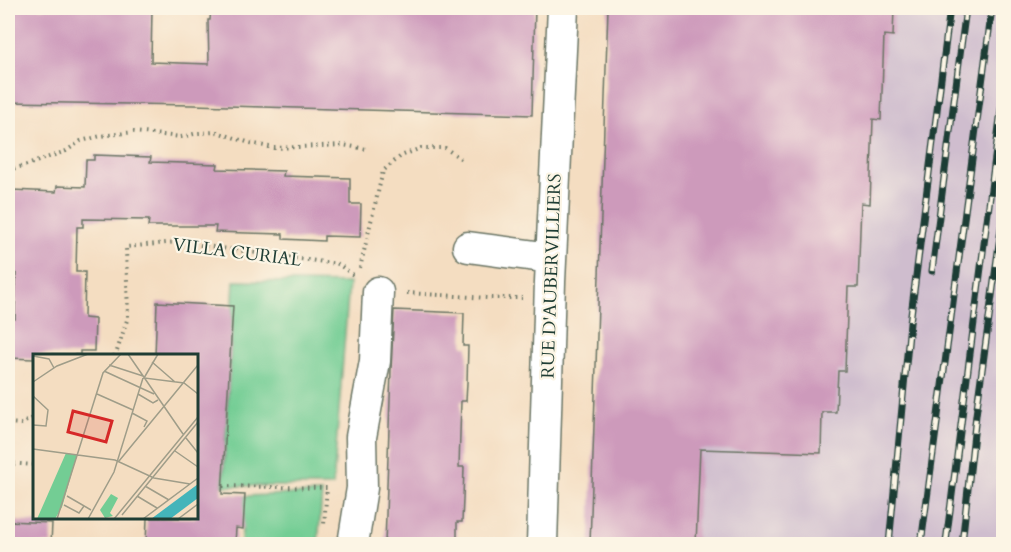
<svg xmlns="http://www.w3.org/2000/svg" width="1011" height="552" font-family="Cardo,serif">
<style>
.industrial{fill:#cfbdce}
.green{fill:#73cd94;stroke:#498564;stroke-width:1.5}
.building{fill:#cd9abb}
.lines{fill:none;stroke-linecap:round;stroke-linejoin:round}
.minor-casing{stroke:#6a7565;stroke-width:33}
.path{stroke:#6a7565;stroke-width:4;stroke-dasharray:1.5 4.5;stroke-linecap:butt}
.minor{stroke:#fff;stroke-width:30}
.rail-casing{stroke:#1f3d34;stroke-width:7}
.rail{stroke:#fcf5e5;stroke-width:4.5;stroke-dasharray:14;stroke-linecap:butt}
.labels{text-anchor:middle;stroke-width:4.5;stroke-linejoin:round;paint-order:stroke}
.street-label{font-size:18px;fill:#1f3d34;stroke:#fcf5e5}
.inset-road{fill:none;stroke:#9f9d89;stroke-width:1.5}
.view{fill:#d62828;fill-opacity:0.15;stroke:#d62828;stroke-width:3}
.inset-edge{fill:none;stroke:#1f3d34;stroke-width:3}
</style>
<rect width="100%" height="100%" fill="#fcf5e5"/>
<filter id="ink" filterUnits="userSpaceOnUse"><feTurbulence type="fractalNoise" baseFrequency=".0167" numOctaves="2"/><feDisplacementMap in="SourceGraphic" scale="12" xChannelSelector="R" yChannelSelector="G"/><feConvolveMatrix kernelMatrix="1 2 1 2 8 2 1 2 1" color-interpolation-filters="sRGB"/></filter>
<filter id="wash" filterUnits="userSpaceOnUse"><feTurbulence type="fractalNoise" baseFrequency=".008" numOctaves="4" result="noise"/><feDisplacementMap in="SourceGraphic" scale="24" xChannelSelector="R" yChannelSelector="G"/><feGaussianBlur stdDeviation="1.35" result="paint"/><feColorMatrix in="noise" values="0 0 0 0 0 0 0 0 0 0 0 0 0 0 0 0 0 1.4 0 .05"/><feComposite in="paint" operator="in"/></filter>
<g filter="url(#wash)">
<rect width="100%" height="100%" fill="#f4ddc1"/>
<!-- industrial -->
<path class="industrial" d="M608,8H1003V544H590Z"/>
<!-- green -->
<path class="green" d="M234,281L349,283L333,486H223Z
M322,493L318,544H241L244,496Z"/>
<g id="blocks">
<!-- building -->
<path class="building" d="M8,8H152L151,62L209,64L208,20H210L211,8H535L532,115L193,105L8,102Z
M608,8H894L893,36L884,35L881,120L873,119L870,204L861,203L858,287H848L845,371H838L836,412H822L821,453L700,449L696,544H590Z
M94,155L151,157L150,162L218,164L217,169L284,171L283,176L350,178V204H361L360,237L324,236V241L283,239V234L215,232L216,226H148L149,220L83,219V227H77L76,272H85L84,318L95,319L94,351H80V355L37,354V356H34V359L8,358V319H15L16,273H9L10,226H8V194L12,195V190L56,192L57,186L85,187L86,160H94Z
M157,302L233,306L222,494L245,495L243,529L236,528L235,544H146L147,518H196V356H155Z
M394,310L464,313L463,346H468L467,383L466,401H461L459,467H464L463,499L462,522H457V544H385L391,370Z
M8,521L52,523L51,544H8Z"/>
</g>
</g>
<g filter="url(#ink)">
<use href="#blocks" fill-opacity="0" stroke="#6a7565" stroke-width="1.5"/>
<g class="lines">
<defs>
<path id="minor" d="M468,247L551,258
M353,544L362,488L361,437L375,361L378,292
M542,544L550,282L563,8"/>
</defs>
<!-- minor casing -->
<use href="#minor" class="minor-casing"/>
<!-- path -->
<path class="path" d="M8,170L27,165L66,151L81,141L101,136L134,132L181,137L198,133L217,132L250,143L274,148L343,145L366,149
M360,268L383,171L401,156L421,148H445L463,160
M8,280L15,284
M407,293L488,298H522
M114,356L117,351L128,317L126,247L177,242L338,264L356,277
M8,423L21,424L34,417
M8,463L34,465
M223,486L327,488L324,524"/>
<!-- minor -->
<use href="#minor" class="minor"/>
<defs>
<path id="rail" d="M932,271L966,8
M946,542L1004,87
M889,544L910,323L950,8
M921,544L992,8
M962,544L976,415L1004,207"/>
</defs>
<!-- rail casing -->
<use href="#rail" class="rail-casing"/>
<!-- rail -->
<use href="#rail" class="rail"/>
</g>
</g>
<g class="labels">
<!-- street labels -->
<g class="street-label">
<text transform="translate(237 252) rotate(7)" y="6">VILLA CURIAL</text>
<text transform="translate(551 276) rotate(-88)" y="6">RUE D'AUBERVILLIERS</text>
</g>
</g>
<!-- overview -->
<g transform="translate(33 354)">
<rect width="165" height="165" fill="#f4ddc1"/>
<path d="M33,99L44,101L29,153L22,165H4ZM78,140L85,144L77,159L80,162L72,164L67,156Z" fill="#73cd94"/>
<path d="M165,130V144L137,165H118Z" fill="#44b4ba"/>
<path class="inset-road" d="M95,0L150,80M125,0L111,24L151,29L165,40M0,2L16,5L21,14M119,8L142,28M76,11L110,22M71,17L121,40M0,28L24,12L55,0M64,40L100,56M105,40L120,49L125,46M0,42L15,56L13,72L0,71M99,59L114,67L111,73M153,84L165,99M0,95L82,106L121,124L157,130M142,97L165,113M86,107L165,11M112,132L136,146M34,142L58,156M104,142L124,154M31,151L46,159L51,152M89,161L165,68M24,165L70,19L88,0M55,165L81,118L110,24M81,165L165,63M110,165L165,124M145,165L165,150"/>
<path class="view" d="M40,57L79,67L73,88L35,78Z"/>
<rect width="165" height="165" class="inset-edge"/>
</g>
<!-- margin -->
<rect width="1011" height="552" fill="none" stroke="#fcf5e5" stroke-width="30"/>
</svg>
